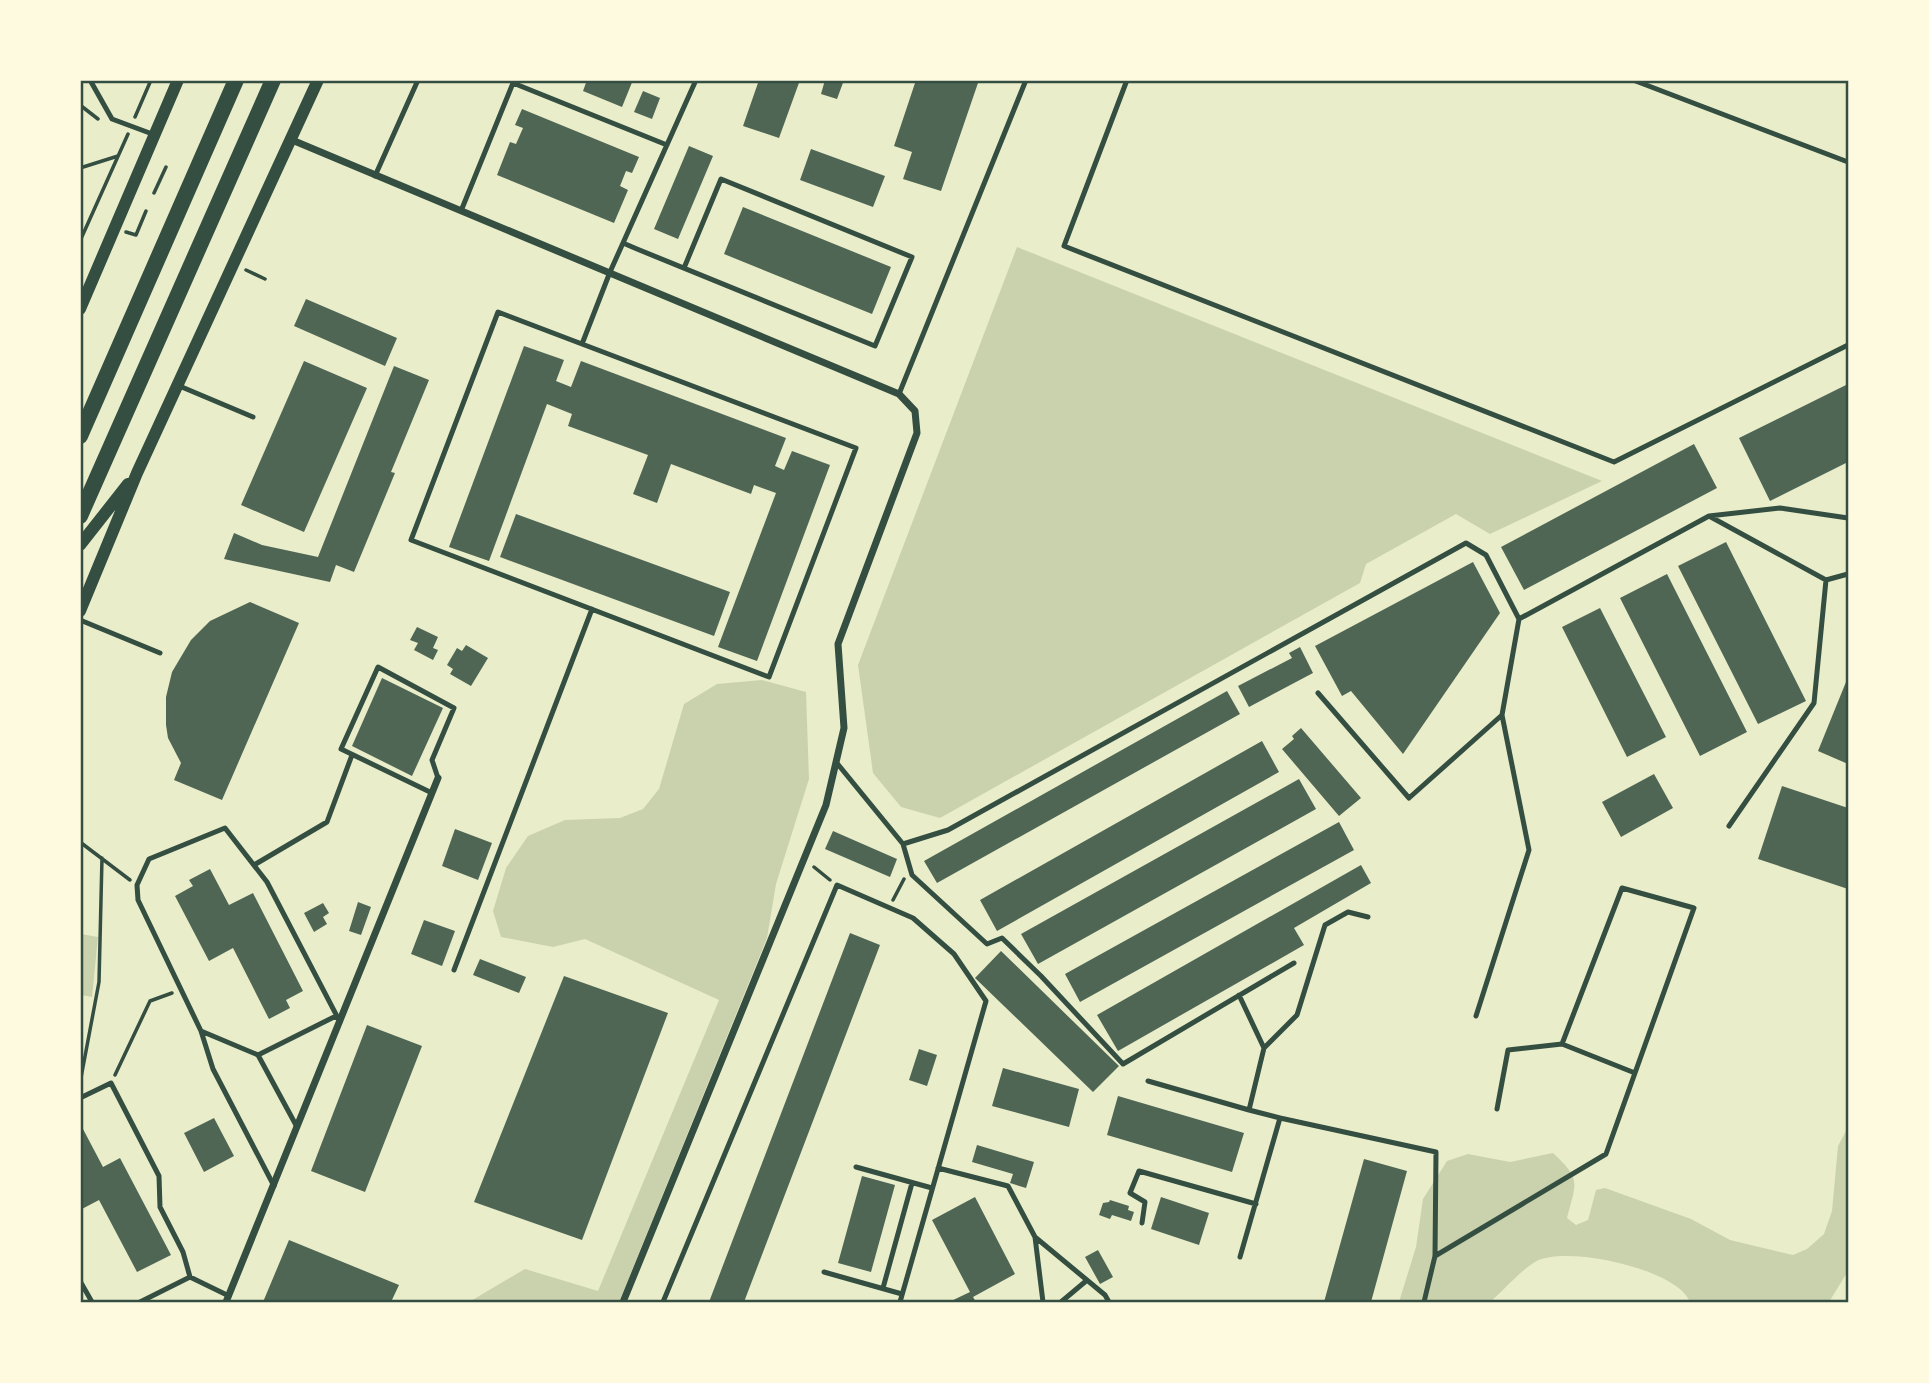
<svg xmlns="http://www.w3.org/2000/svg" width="1929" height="1383" font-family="Raleway,sans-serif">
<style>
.green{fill:#cad2ad}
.building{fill:#4f6655}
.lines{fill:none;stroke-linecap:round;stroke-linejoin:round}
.path{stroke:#344e41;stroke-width:3.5}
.service{stroke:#344e41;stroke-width:5}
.minor{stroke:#344e41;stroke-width:7}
.tertiary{stroke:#344e41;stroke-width:12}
.primary{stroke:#344e41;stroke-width:16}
.neatline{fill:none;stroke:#344e41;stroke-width:2.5}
</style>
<rect width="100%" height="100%" fill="#e9edc9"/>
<!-- green -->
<path class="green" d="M1017,247L1602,481L1490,534L1456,514L1366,564L1360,583L940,818L901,807L873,773L858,665Z
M762,680L806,692L809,779L776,884L767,938L619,1302H469L525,1269L598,1291L719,1000L585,939L553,947L501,937L493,911L506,868L528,836L565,820L620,818L643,809L659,789L684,704L717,684Z
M81,934L98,937L92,997L81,995Z
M1848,1127V1271L1829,1302H1690C1678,1269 1564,1244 1535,1262C1519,1272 1504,1290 1490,1302H1399L1416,1247L1423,1199L1447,1161L1468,1154L1510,1162L1553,1153C1582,1180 1576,1182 1567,1218L1576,1225L1588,1220L1596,1190L1605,1188L1691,1219L1730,1240L1793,1255L1807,1249L1824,1234L1832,1211L1838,1146Z"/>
<!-- building -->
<path class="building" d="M587,80H633L622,107L583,91Z
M759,80H800L779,138L743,126Z
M825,80H844L837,99L821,94Z
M916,80H979L941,191L903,179L912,152L894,146Z
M643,91L660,98L652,119L634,112Z
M522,109L639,157L632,173L626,171L620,186L628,190L614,223L497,175L510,142L516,144L523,128L515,125Z
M689,146L713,156L678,239L654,229Z
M811,149L885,176L873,207L800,180Z
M743,207L891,267L872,314L724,254Z
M306,299L397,338L385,366L294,326Z
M524,346L564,360L556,381L571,387L581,361L786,438L775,466L784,470L792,451L830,465L757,661L718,647L776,493L754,485L751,494L671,464L657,503L633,494L648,455L568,426L572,414L547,404L489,561L449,547Z
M304,361L367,388L304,532L241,505Z
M394,366L429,380L391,472L395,473L354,572L336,565L330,582L224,559L234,533L262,545L318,557Z
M1848,384V462L1770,501L1739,438Z
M1694,444L1717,488L1524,590L1501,547Z
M516,514L730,592L714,636L500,557Z
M1726,542L1806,701L1758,724L1678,566Z
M1473,562L1500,613L1403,754L1351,691L1342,696L1315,646Z
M1667,574L1747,732L1700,756L1620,598Z
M250,602L299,623L222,800L174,780L181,763L168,738L166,725V697L172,672L191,640L210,621Z
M1600,608L1666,737L1627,757L1562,627Z
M417,627L438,637L433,648L438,650L433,660L414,650L418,643L410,640Z
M466,645L488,658L471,686L450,674L453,669L447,665L457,648L462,651Z
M1300,647L1313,673L1249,707L1238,686L1292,658L1289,653Z
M1848,677V764L1818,751Z
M382,678L443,708L412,776L352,746Z
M1227,691L1240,714L937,883L924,861Z
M1301,728L1361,798L1339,816L1282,749L1294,739L1292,736Z
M1262,741L1279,772L997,931L980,900Z
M1654,774L1673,808L1621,837L1602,802Z
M1299,779L1316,809L1038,964L1021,934Z
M1782,786L1848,808V889L1758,859Z
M1339,822L1354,850L1080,1002L1065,974Z
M455,829L492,843L478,880L442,866Z
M833,831L897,859L890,877L825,849Z
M1361,865L1371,883L1294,928L1304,945L1118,1051L1097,1015Z
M210,869L229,905L253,893L303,991L286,1000L290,1008L269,1019L233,948L209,961L175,896L193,886L189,880Z
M358,902L371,907L361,935L349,931Z
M323,903L329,913L323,917L327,924L314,932L304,913Z
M424,920L455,931L442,966L411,954Z
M850,933L880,945L744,1302H709Z
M1001,951L1119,1066L1093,1092L975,978Z
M480,959L526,977L519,993L473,975Z
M564,976L668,1013L582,1240L474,1202Z
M367,1025L422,1046L365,1192L311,1171Z
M919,1049L937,1055L927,1086L909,1080Z
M1003,1068L1079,1089L1069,1127L992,1106Z
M1118,1096L1244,1133L1232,1172L1107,1135Z
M214,1118L234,1156L204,1172L184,1133Z
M83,1129L103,1167L120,1158L171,1255L137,1272L99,1200L80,1210V1130Z
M977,1145L1034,1162L1026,1188L1010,1183L1013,1174L972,1162Z
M1364,1159L1407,1171L1371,1302H1324Z
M862,1176L895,1185L871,1272L838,1263Z
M975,1197L1015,1274L973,1297L976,1302H949L970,1292L932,1220Z
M1161,1197L1209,1213L1199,1245L1151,1229Z
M1110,1200L1129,1206L1128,1210L1134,1212L1131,1221L1112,1215L1110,1219L1099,1215L1103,1203L1109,1202Z
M289,1240L399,1285L391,1302H263Z
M1098,1250L1113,1277L1100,1284L1085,1257Z"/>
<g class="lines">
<!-- path -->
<path class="path" d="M80,105L98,119
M135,117L151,80
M80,168L118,156
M154,193L166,167
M126,232L136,235L146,211
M80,241L128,134
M246,270L265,279
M80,842L130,880
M814,867L830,880
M893,900L904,879
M115,1075L150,1001L172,993
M80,1083L99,982L102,858"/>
<!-- service -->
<path class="service" d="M90,80L112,119L155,135
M1127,80L1064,246L1614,462L1848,345
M1633,80L1848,162
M375,176L418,80
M461,211L513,83L667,145
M623,243L637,249L875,346L912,257L721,179L684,268
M582,344L498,312L411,540L769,677L856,448L582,344L610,272L696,80
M177,385L253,417
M899,394L1026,80
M1709,516L1780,508L1848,518
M1826,580L1848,574
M1519,619L1709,516L1826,580L1814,703L1729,826
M80,620L160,653
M1318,693L1409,798L1502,715
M836,762L903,844L912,875L987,944L1002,938L1041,976L1123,1064L1294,963
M432,793L341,749L378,667L454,708L432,760L438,778
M903,844L948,830L1466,543L1486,555L1519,619L1502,715L1529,850L1476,1016
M254,865L327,822L352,755
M454,970L592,609
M1239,995L1264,1048
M201,1031L213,1069L274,1186
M1562,1044L1635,1073
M258,1055L336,1016
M1148,1081L1249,1110
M80,1098L111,1083L159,1176L160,1207L183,1252L190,1277
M1280,1118L1249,1110L1264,1048L1297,1015L1325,925L1348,912L1368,917
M297,1127L258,1055L201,1031L138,900L137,885L149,859L225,828L267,882L340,1022
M856,1167L932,1188
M938,1168L1008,1186L1035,1237L1105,1295L1109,1302
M1142,1223L1145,1202L1130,1193L1139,1171L1256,1204
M1035,1237L1043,1302
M1435,1256L1606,1154L1694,908L1622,888L1562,1044L1508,1050L1497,1109
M1240,1257L1280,1118L1436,1152L1435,1256L1424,1302
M824,1272L902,1294
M80,1281L92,1302
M883,1288L912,1183
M140,1302L190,1277L229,1296
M663,1302L837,885L913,918L954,954L986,1001L900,1302
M1061,1302L1086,1281"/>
<!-- minor -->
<path class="minor" d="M292,140L899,394L915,411L917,433L838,644L844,728L826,805L623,1302
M226,1302L438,778"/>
<!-- tertiary -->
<path class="tertiary" d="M80,309L178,80
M80,545L128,484
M80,611L137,473L318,80"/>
<!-- primary -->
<path class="primary" d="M80,436L236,80
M80,516L273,80"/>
</g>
<!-- border -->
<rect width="1929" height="1383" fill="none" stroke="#fefae0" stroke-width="164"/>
<rect x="82" y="82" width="1765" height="1219" class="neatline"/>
</svg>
